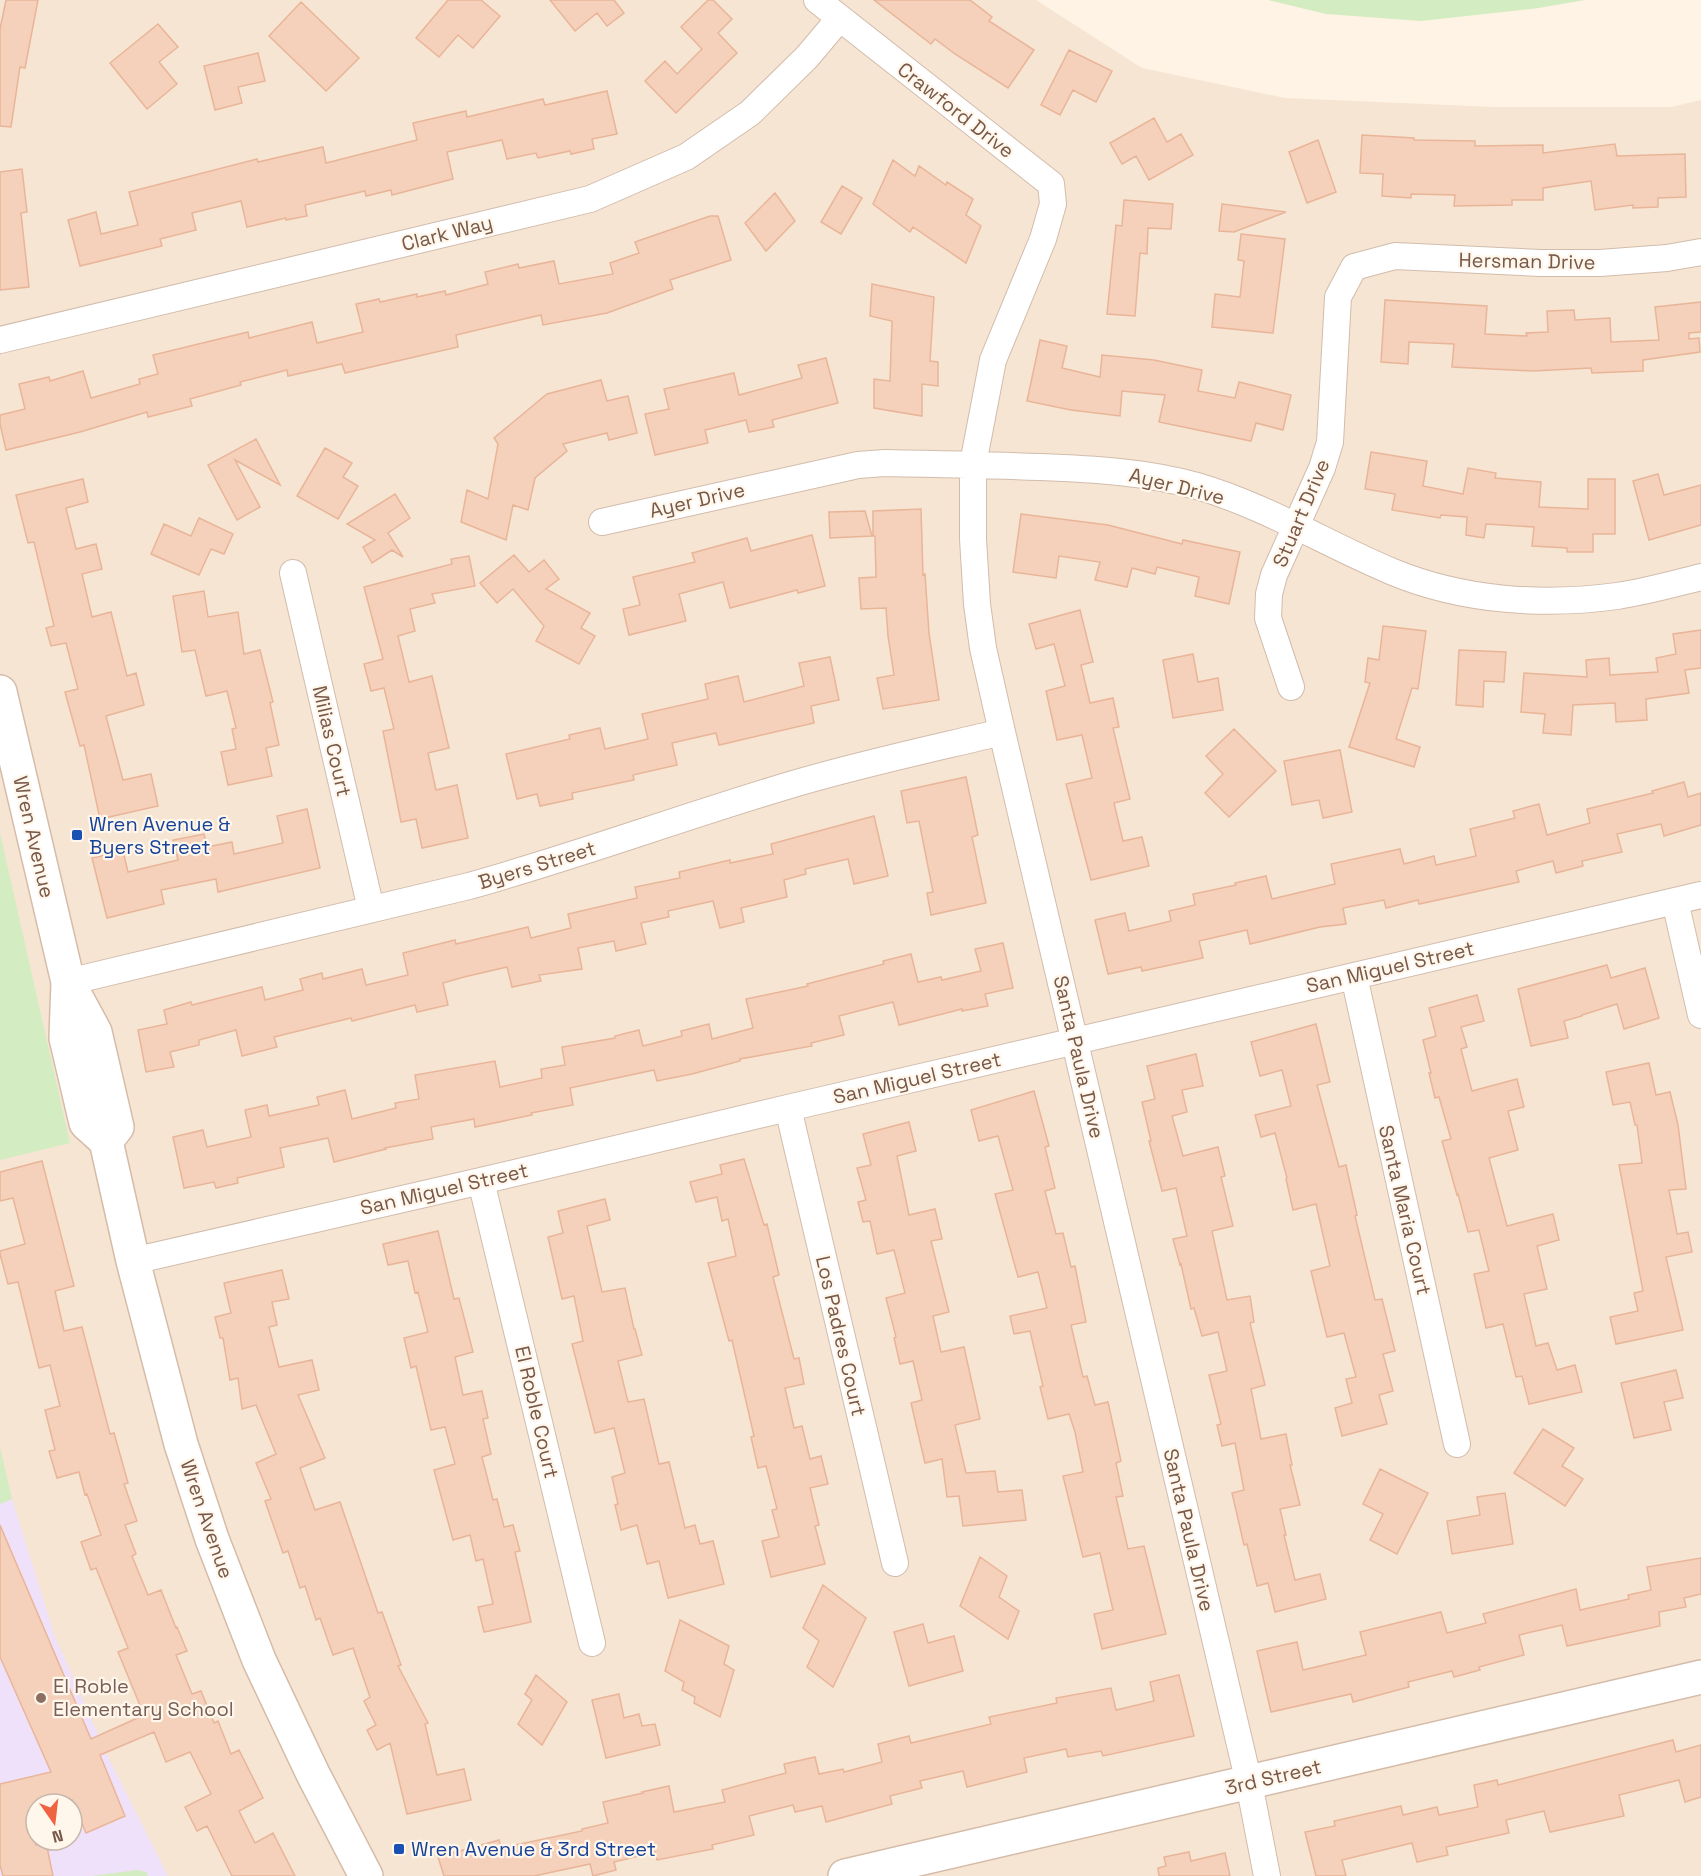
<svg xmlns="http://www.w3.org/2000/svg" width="1701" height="1876" font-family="'Space Grotesk',sans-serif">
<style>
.residential{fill:#f6e5d2;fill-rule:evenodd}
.education{fill:#f0e1fa;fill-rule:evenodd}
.green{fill:#d4ecc1}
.building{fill:#f5d0ba;stroke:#e9b599;stroke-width:1.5}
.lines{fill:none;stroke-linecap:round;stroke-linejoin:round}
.street-casing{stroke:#d2bcac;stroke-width:28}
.secondary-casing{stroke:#d5bca9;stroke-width:36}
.street{stroke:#fff;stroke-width:26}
.secondary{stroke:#fff;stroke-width:33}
.transit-dot{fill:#1a4fb4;stroke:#fff7ec;stroke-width:2}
.education-dot{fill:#8d6e63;stroke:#fff7ec;stroke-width:2}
.labels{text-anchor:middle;stroke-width:4.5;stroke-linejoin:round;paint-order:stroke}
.street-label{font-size:20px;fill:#785848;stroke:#fff7ec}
.transit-label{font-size:20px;fill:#164399;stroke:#fff7ec;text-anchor:start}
.education-label{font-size:20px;fill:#785e54;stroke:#fff7ec;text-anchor:start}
</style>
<rect width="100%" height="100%" fill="#fef3e4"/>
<!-- residential -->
<path class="residential" d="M0,0H1036L1142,68L1285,98L1494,107H1671L1701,100V1876H0ZM36,1804H72V1840H36Z"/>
<!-- education -->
<path class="education" d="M12,1499L55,1637L109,1759L168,1876H0V1504ZM36,1804H72V1840H36Z"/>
<!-- green -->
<path class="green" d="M1268,0H1585L1539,8L1421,21L1326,14Z
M0,833L70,1143L0,1160Z
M0,1447L12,1499L0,1504Z
M137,1870L146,1872L148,1876H91Z"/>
<!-- building -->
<path class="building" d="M6,0H38L25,68L20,67L11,127L0,126V29Z
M448,0H481L500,16L473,48L458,35L439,57L416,38Z
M550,0H614L624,13L607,26L597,13L575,31Z
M708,0H713L732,19L718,33L737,53L676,113L645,81L665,61L677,74L702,49L681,27Z
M874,0H970L992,17L989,21L1034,50L1008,88L955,54L935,39L931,44Z
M301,2L359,58L326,91L269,36Z
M158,24L178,47L159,62L177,84L147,109L110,63Z
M1069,50L1112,71L1096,102L1073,90L1060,115L1041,105Z
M258,53L265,81L238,87L242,103L215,110L204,66Z
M607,91L617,134L592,139L594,149L571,154L570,151L538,158L536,153L507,159L502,140L447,152L453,179L392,195L391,190L366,196L365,191L305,205L307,216L286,220V218L247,227L241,201L192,213L196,230L160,239L162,246L80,266L68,220L96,212L101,234L138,225L129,192L257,159L258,162L323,147L326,163L417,140L413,123L466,111L467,117L543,99L545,105Z
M1154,118L1167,142L1181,134L1193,155L1149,180L1136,156L1122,164L1110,143Z
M1362,135L1414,138V140L1475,141V146L1543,145V153L1615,144L1617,156L1685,154L1686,197L1658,198V207L1633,208V205L1595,210L1591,181L1543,188V200H1512V205L1454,206L1455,195L1411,194V198L1382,196L1383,174L1360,173Z
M1318,140L1336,192L1307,203L1289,152Z
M893,160L915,176L919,166L946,185L947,182L973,199L966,215L981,226L966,263L913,227L910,232L873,204Z
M22,169L27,212L21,213L29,287L0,290V172Z
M842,186L862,198L841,234L821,222Z
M775,193L795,221L766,251L745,223Z
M1124,200L1173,204L1171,229L1148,228L1147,254L1140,253L1135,316L1107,314L1116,225L1122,226Z
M1222,204L1286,212L1234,232L1219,231Z
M710,216H718L731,260L670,280L673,289L607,313L543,325L541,315L456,335L458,347L345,373L342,364L288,376L287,370L240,382L241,385L190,399L192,406L148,417L147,412L80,432L6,450L0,424V415L25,409L19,384L49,377L50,381L83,371L91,398L140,384L139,379L158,374L153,355L248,332L249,338L312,322L317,343L363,332L356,304L379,299L380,302L417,294V297L445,291L446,295L488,284L485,272L518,264L519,268L554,261L559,284L613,274L610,263L639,253L635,242Z
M1241,234L1285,239L1273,333L1212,327L1215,294L1240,297L1244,261L1238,260Z
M872,284L934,297L930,361L938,362V386L922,384V416L874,408V379L890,381L892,321L870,316Z
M1385,300L1487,306L1485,334L1527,336L1526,333L1548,332L1547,311L1574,310L1575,320L1610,318L1611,342L1659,340L1655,307L1701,302V332L1689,333V339L1699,338L1700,352L1643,360V371L1592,373L1591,368L1533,371L1452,367L1454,344L1409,342L1408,364L1381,362Z
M1040,340L1067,346L1062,368L1100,377L1102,355L1154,360L1202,370L1198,391L1235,398L1239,382L1291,395L1283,430L1256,423L1251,441L1159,422L1165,395L1122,391L1120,416L1071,410L1027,401Z
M826,358L838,403L772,420L774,427L749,432L746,420L705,430L708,443L655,455L645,414L669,409L664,389L734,373L739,395L802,378L798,365Z
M601,380L607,401L628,396L637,433L609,440L607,433L563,444L567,451L535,478L528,510L513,505L506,540L461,522L467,490L488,499L498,444L494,438L547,394Z
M256,439L280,485L235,460L260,507L237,520L208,465Z
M325,448L352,463L343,477L358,486L338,519L297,496Z
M1371,452L1427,461L1423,486L1463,494L1468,468L1496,473L1495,478L1541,482L1539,507L1588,509V479H1615V534H1593V552H1567V548L1532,546L1534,527L1486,524L1484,538L1466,535L1467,517L1441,515L1440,518L1392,510L1395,494L1365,489Z
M1658,474L1664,495L1701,485V525L1649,540L1633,481Z
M83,479L88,502L66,508L76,549L96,544L102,569L82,574L92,617L111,612L127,676L136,673L144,705L106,716L123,780L151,774L158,806L100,819L84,745L80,746L65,692L78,689L66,643L51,646L46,628L54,626L34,542L28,543L16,495Z
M395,494L410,518L388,533L403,557L392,550L372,563L363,547L375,540L347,524Z
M921,509L923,575L925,574L929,633L939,700L883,709L877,678L894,675L888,636L886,608L861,609L859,578L876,577L875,536H873V511Z
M865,511L872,536L830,538L829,512Z
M1021,514L1108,525L1182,544L1183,540L1240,552L1229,604L1195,596L1199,577L1157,567L1155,574L1132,568L1127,587L1095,580L1100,562L1059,556L1056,578L1013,572Z
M199,518L233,534L224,554L211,549L199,575L151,554L164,524L191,536Z
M812,535L825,586L798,593L797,590L730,608L723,582L679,594L686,621L629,635L623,609L640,605L633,577L695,562L692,553L747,538L751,551Z
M514,555L529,572L544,560L559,579L546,589L590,613L581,628L595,636L579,664L536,641L544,626L513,589L497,603L480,583Z
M469,556L475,586L432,594L435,603L410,609L415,631L398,636L409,682L432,676L449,748L428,753L436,790L457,785L468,838L422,848L416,819L401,822L383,731L394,729L384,688L371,691L364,664L383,659L364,587L452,564L451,559Z
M204,591L208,617L238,612L244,654L260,650L273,702L270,703L279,745L266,748L272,776L228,785L221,752L236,749L232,729L236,728L227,691L206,696L195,650L182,652L173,596Z
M1080,610L1093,662L1081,665L1090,703L1113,698L1119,727L1113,728L1130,799L1114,803L1123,841L1142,837L1149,866L1091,880L1066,784L1092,778L1082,735L1057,740L1046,691L1065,686L1054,644L1036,649L1029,624Z
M1383,626L1426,631L1418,689L1412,688L1396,739L1420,747L1414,767L1349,747L1370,683L1365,682L1368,658L1379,660Z
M1701,630V668L1685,670L1689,693L1646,699L1647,720L1616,722L1615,703L1573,705L1571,735L1543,733L1545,714L1521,712L1524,673L1587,677L1586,660L1609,658L1610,675L1658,672L1656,658L1676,654L1673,634Z
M1459,650L1506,652L1504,682L1484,681L1483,707L1456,705Z
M1193,654L1198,682L1218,678L1223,710L1173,718L1163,660Z
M830,657L839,700L811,706L814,723L719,745L716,733L672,743L677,765L633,775L634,780L572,793L573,799L540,806L537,794L517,799L506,754L570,739L569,735L600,728L605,749L648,739L642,714L708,699L705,684L738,676L744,702L804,686L799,663Z
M1234,729L1276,771L1229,817L1205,793L1223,774L1206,756Z
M1340,750L1352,812L1323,818L1319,800L1292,805L1284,761Z
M966,777L978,835L972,837L986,903L931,915L927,893L933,892L919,821L907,823L901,791Z
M1684,782L1688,797L1701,793V825L1664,836L1661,824L1617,834L1622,852L1582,861L1583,866L1556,873L1553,861L1516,871L1519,882L1461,895L1419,904L1418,900L1386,908L1384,900L1343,908L1346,924L1320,927L1250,944L1247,930L1199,941L1203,958L1142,971L1141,967L1108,974L1095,920L1125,913L1129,931L1171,921L1169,911L1195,905L1193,894L1236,885L1235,883L1266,876L1272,899L1335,884L1331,864L1400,849L1404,864L1434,856L1436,865L1476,856L1470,829L1515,818L1513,811L1539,804L1547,835L1590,823L1587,809L1653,793L1652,791Z
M307,809L320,868L218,892L216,879L161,890L164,904L107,918L92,858L123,851L128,872L178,860L173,840L204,834L207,847L232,842L234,854L283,843L277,816Z
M874,816L888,876L854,884L848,859L805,869L806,874L784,880L787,897L741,908L744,922L720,928L713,901L668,911L669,917L641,923L646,944L616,951L614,941L578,948L582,969L539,975L541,981L512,987L507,967L464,977L443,983L448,1005L417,1012L415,1005L352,1021L351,1018L274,1037L277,1047L242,1056L236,1030L199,1040V1045L170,1052L174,1067L146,1072L138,1030L167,1024L164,1010L191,1002L192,1005L262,987L265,1000L303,990L300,979L322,973L323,979L362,969L366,985L408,975L403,953L455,940L456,944L528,927L531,938L571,928L568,914L637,898L635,887L680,878L679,872L730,860V863L773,854L771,844Z
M1003,943L1013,988L985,994L988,1006L962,1011V1009L899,1025L893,1002L839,1016L844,1035L811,1043L812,1046L740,1059V1061L692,1074L657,1081L654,1070L570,1088L573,1105L531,1113L532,1115L475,1127L474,1119L431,1127L433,1139L385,1148L386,1149L334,1162L328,1138L280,1148L284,1167L237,1178L238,1183L216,1188L214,1182L184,1188L173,1137L203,1130L207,1147L251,1137L245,1110L267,1105L269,1116L319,1105L317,1097L345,1090L352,1119L396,1108L395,1103L419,1099L415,1075L495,1061L500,1087L542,1078L541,1069L565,1065L562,1047L615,1038V1036L639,1030L643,1046L682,1036L681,1031L709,1024L712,1039L753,1028L746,999L808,986L807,984L884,964L883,961L911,954L918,982L941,977L942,980L981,971L975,949Z
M1607,965L1611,978L1645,968L1659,1018L1624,1029L1617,1004L1582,1015V1016L1564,1021L1568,1038L1531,1046L1518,989Z
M1477,995L1484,1021L1461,1027L1467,1047L1461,1049L1472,1091L1517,1079L1524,1107L1508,1111L1518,1150L1489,1158L1507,1226L1553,1214L1559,1240L1537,1246L1547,1289L1524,1294L1536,1346L1548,1343L1557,1370L1575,1365L1582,1392L1529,1404L1522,1376L1516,1377L1503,1324L1486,1328L1474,1274L1489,1271L1479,1230L1468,1232L1458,1194L1457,1195L1442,1141L1451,1139L1439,1097L1435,1098L1429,1073H1431L1423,1040L1436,1036L1429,1008Z
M1316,1024L1330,1082L1317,1085L1339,1167L1346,1165L1357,1215L1355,1216L1375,1300L1382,1299L1395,1351L1383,1354L1393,1391L1379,1395L1387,1424L1342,1436L1335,1408L1352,1403L1346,1379L1356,1377L1344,1333L1327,1337L1311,1271L1330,1266L1316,1204L1293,1210L1286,1179L1287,1178L1275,1133L1261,1137L1255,1115L1291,1106L1282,1070L1260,1076L1251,1042Z
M1196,1054L1203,1086L1182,1090L1187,1112L1172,1116L1183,1156L1218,1147L1225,1176L1221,1177L1233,1226L1212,1231L1227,1300L1250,1296L1254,1322L1250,1323L1265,1385L1251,1389L1261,1439L1286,1434L1292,1465H1290L1300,1505L1280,1509L1286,1535H1284L1295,1580L1320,1574L1326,1599L1275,1612L1268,1583L1257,1586L1247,1544L1244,1545L1232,1493L1244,1490L1235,1443L1222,1446L1217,1425L1221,1424L1209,1375L1227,1371L1218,1332L1202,1336L1194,1308L1191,1309L1181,1264L1180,1265L1173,1239L1187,1236L1176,1188L1162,1191L1149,1141H1151L1142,1102L1155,1099L1147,1066Z
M1649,1063L1656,1095L1670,1092L1678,1125L1686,1189L1669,1190L1677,1234L1688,1232L1692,1252L1666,1257L1683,1330L1616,1344L1610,1317L1638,1311L1634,1293L1643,1291L1619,1165L1642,1163L1637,1125H1635L1630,1102L1613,1105L1606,1072Z
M1034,1091L1049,1146L1045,1147L1055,1188L1045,1191L1056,1234L1063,1233L1071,1267L1075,1266L1086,1322L1071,1325L1083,1377L1087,1376L1095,1405L1108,1402L1121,1461L1116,1463L1123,1496L1116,1497L1128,1549L1144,1546L1166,1634L1102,1649L1094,1614L1113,1610L1100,1553L1083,1557L1063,1476L1083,1472L1075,1432L1069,1414L1048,1419L1040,1387L1043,1386L1030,1331L1014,1334L1010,1316L1047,1308L1038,1272L1018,1277L995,1194L1013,1190L998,1136L979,1141L971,1110Z
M909,1122L916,1151L897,1156L909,1215L935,1209L942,1239L931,1241L949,1312L933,1316L941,1352L964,1347L980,1419L955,1425L966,1473L995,1471L998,1492L1022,1490L1026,1520L963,1526L959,1496L947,1497L942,1459L925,1463L911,1403L922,1400L913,1361L900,1364L894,1338L896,1337L886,1298L905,1293L894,1250L877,1254L870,1221L863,1222L858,1202L866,1200L857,1168L871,1165L863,1134Z
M744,1159L764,1225L767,1224L779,1275L773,1277L794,1359L799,1358L804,1384L785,1388L794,1428L802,1426L810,1459L821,1456L828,1484L810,1488L819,1525L815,1526L825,1564L771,1577L762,1541L779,1537L772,1510L777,1509L766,1466L758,1468L751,1437L754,1436L732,1340L729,1341L708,1263L736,1256L728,1219L722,1221L717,1197L696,1202L690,1182L722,1174L720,1165Z
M42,1161L74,1286L55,1291L64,1331L82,1327L110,1434L114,1433L128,1483L124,1484L137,1521L125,1525L136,1554L132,1556L148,1595L161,1590L176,1628L177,1627L187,1651L176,1655L192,1694L201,1691L214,1723L218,1721L231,1754L239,1750L263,1798L239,1811L255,1843L273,1833L295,1876H232L207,1826L197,1831L185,1807L211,1794L190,1752L166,1762L154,1732L100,1755L125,1816L86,1833L72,1800L61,1804H36V1845L46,1842L53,1876H3L0,1865V1784L51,1772L0,1657V1525L91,1739L144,1715L118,1652L128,1648L96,1568L91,1570L81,1542L101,1535L87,1494L85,1495L79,1472L57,1478L49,1451L55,1450L45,1410L60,1406L50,1365L39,1368L18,1282L8,1284L0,1254V1251L25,1244L13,1198L0,1201V1172Z
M605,1199L610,1220L587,1226L602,1292L625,1288L634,1329H635L642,1355L618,1361L628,1402L644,1399L659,1464L669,1462L685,1528L695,1525L700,1544L713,1541L724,1584L668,1598L659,1561L647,1564L637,1525L621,1530L615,1505L618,1504L612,1477L625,1473L614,1428L595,1433L572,1344L583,1341L574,1296L562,1299L548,1237L563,1233L558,1211Z
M438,1231L454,1299L459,1298L473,1352L455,1357L463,1395L482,1391L488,1418L483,1419L491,1454L482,1457L493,1500L497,1499L504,1527L513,1525L520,1551L515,1552L531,1622L484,1632L478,1607L493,1604L483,1559L476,1561L470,1535L453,1540L434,1470L455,1464L445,1427L431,1430L416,1366L411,1368L404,1338L428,1332L418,1292L415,1293L408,1261L388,1265L383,1244Z
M282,1270L289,1299L272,1302L277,1325L269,1327L279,1367L312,1360L319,1390L298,1395L325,1458L300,1468L315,1510L340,1502L378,1613L382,1612L401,1665L398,1666L428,1723L425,1724L437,1775L464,1769L471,1800L407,1814L390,1743L377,1750L367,1730L376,1725L364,1701L370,1697L353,1648L333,1655L320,1618L316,1620L305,1586L300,1588L288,1551L283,1553L265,1501L271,1499L256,1463L276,1454L256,1405L242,1409L238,1378L230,1380L223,1338H220L215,1317L231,1313L224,1283Z
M1676,1370L1683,1398L1664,1402L1671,1430L1634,1438L1621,1383Z
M1543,1429L1574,1448L1562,1466L1583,1479L1565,1506L1514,1473Z
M1380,1469L1428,1493L1397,1554L1370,1540L1383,1514L1363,1504Z
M1505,1493L1513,1544L1452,1554L1447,1521L1480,1515L1477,1497Z
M980,1557L1007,1576L999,1597L1019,1611L1008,1639L960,1606Z
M1701,1558V1594L1684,1598L1686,1607L1659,1612L1660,1626L1567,1646L1562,1625L1519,1635L1524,1655L1479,1667L1480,1670L1454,1677L1452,1671L1408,1682L1409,1687L1353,1702L1351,1694L1271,1712L1257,1651L1297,1642L1303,1670L1366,1655L1360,1632L1441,1612L1447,1633L1486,1623L1483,1614L1576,1589L1580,1610L1629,1599L1628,1595L1651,1590L1647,1567Z
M823,1585L866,1618L833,1687L807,1667L819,1641L803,1628Z
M680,1620L729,1646L724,1664L734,1670L720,1717L694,1703L695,1697L682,1690L684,1682L665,1671Z
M923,1624L928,1643L954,1636L963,1671L909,1686L894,1632Z
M536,1675L567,1702L542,1745L518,1724L532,1700L525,1694Z
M1179,1675L1194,1736L1103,1756L1101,1751L1068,1757L1066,1749L1024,1758L1027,1772L967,1787L963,1771L920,1781L922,1788L890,1796L892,1804L826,1822L822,1806L795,1812L793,1805L749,1816L754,1835L712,1845L713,1849L657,1860L655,1852L614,1862L616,1870L593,1876L590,1864L534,1876H444L438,1857L499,1840L501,1848L582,1831V1829L608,1823L603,1802L643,1793L642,1792L669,1786L674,1812L725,1802L722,1790L786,1773L784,1764L815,1757L819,1774L843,1769L844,1772L882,1762L878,1744L909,1736L911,1743L991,1724L989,1717L1057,1703L1056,1698L1111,1688L1116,1710L1154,1701L1150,1682Z
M619,1694L624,1718L639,1714L642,1726L655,1724L660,1745L606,1758L592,1700Z
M1673,1740L1676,1752L1701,1745V1797L1685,1802L1679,1780L1619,1795L1624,1816L1550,1832L1544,1811L1506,1820L1509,1833L1446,1847L1448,1855L1417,1862L1412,1843L1342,1860L1346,1876H1316L1305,1832L1335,1826L1334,1821L1401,1806L1403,1815L1437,1807L1439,1815L1478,1807L1474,1785L1497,1780L1498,1785Z
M1189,1852L1191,1861L1225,1853L1230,1876H1159L1158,1868L1166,1866L1164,1857Z"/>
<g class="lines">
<defs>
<path id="street" d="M817,0L1051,184L1053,204L1043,239L993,360L973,464V539L977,604L983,648L1002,732L1249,1783L1267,1876
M0,340L590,199L686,157L750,113L807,57L839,19
M602,522L858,465L885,463C937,464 988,465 1040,467C1093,469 1146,472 1197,486C1266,506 1328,545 1393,572C1463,601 1543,606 1617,596C1645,592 1673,584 1701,577
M293,573L371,909
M1291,687L1268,618L1269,594L1274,575L1322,468L1330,442L1338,297L1354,267L1395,256L1540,263H1600L1667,258L1701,252
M1675,901L1701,1015
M1354,976L1457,1444
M68,982L469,886C577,856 682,817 790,785C860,764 931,749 1002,732
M788,1108L895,1563
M481,1181L592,1643
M133,1261L481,1181L788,1108L1701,895"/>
<path id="secondary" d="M0,692L68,982L66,1038L86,1123L106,1141L133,1261L181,1444L212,1539L259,1660L313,1774L366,1876
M69,984L95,1032L117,1127L106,1141
M845,1876L1701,1677"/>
</defs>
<!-- street casing -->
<use href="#street" class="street-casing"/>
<!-- secondary casing -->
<use href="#secondary" class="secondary-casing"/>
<!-- street -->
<use href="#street" class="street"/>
<!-- secondary -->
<use href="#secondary" class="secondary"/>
</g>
<!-- markers -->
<g class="transit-dot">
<rect x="71" y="829" width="12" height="12" rx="3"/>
<rect x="393" y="1843" width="12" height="12" rx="3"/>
</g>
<circle class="education-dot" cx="41" cy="1698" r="6"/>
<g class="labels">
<!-- street labels -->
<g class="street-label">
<text transform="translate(956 110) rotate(38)" y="7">Crawford Drive</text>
<text transform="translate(447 233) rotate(-14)" y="7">Clark Way</text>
<text transform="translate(1527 261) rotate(1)" y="7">Hersman Drive</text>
<text transform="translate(1177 486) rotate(14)" y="7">Ayer Drive</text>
<text transform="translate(697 500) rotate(-13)" y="7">Ayer Drive</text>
<text transform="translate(1301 513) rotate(-67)" y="7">Stuart Drive</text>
<text transform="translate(332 741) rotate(77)" y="7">Milias Court</text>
<text transform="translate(34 837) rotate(77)" y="7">Wren Avenue</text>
<text transform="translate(537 865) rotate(-17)" y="7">Byers Street</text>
<text transform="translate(1390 967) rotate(-13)" y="7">San Miguel Street</text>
<text transform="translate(1079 1057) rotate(77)" y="7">Santa Paula Drive</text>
<text transform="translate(917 1078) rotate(-13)" y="7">San Miguel Street</text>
<text transform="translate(444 1189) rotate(-13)" y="7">San Miguel Street</text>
<text transform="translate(1405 1210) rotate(77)" y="7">Santa Maria Court</text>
<text transform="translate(841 1336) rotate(77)" y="7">Los Padres Court</text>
<text transform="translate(537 1412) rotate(77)" y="7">El Roble Court</text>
<text transform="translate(207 1519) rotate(71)" y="7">Wren Avenue</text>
<text transform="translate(1189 1530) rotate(77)" y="7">Santa Paula Drive</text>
<text transform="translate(1273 1777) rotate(-13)" y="7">3rd Street</text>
</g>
<!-- transit labels -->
<g class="transit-label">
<text x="89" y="831">Wren Avenue &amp;<tspan x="89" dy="23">Byers Street</tspan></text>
<text x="411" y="1856">Wren Avenue &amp; 3rd Street</text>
</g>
<!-- education labels -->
<g class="education-label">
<text x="53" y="1693">El Roble<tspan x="53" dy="23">Elementary School</tspan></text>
</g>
</g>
<!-- north arrow -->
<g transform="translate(54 1822) rotate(166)"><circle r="28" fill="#fff7ec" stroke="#c9b7aa" stroke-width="1.5"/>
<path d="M0-4.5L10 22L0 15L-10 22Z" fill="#ef6341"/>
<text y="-9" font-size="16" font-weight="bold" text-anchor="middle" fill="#785848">N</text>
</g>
</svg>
